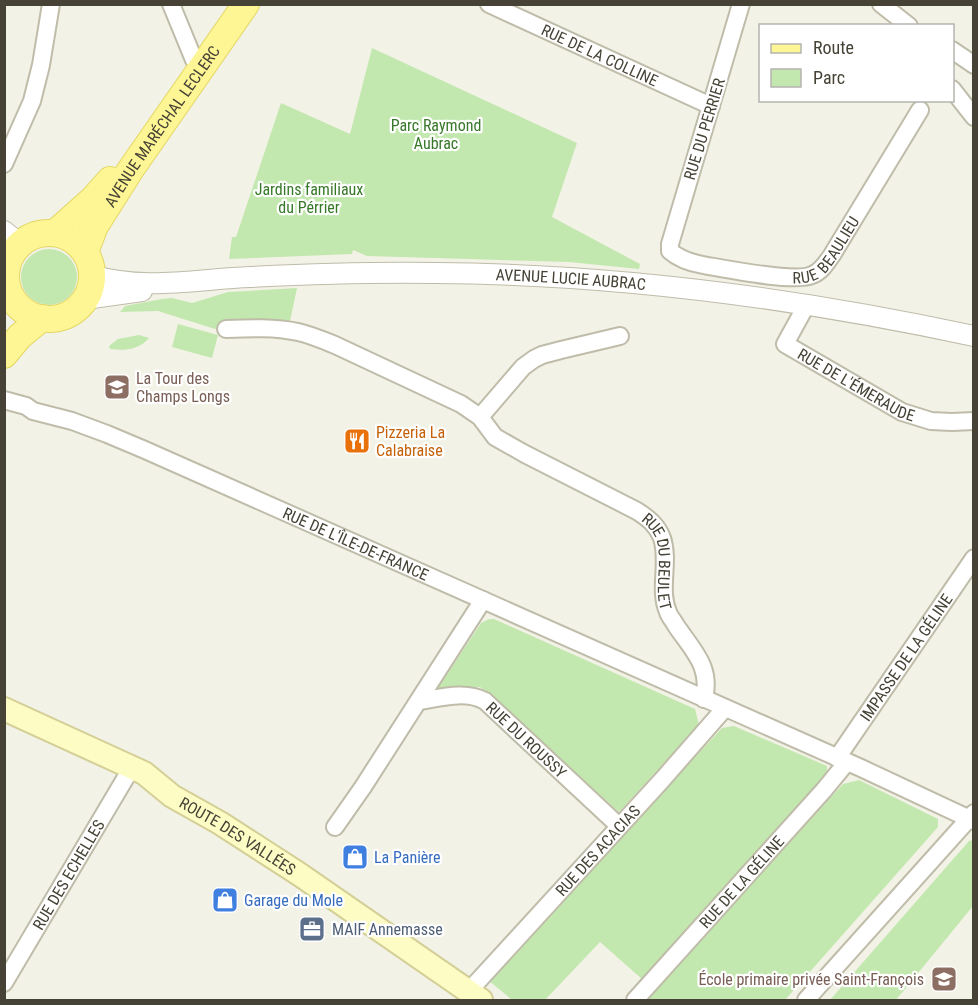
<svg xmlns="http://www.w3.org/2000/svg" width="978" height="1005" font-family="'Roboto Condensed',sans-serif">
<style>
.green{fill:#c3e8af}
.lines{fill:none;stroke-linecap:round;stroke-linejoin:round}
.minor-casing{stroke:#bfbca9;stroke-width:20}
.tertiary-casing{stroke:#bfbca9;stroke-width:22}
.secondary-casing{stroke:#d3cf96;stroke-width:26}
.primary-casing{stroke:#e3d764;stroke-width:28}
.minor{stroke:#fff;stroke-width:16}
.tertiary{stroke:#fff;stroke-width:20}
.secondary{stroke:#fefcc5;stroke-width:22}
.primary{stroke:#fef595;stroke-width:26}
.labels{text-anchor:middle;stroke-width:4.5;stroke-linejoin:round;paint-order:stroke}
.street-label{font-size:16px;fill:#464336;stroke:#fff}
.park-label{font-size:16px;fill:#377829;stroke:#fff}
.education-label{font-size:16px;fill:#785e54;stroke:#fff;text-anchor:start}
.food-label{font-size:16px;fill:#c56008;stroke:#fff;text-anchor:start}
.shop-label{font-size:16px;fill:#366cbe;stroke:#fff;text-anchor:start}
.service-label{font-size:16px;fill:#4e5e75;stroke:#fff;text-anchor:start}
</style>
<rect width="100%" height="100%" fill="#f3f2e6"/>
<!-- green -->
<path class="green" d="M372,48L577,143L552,217L640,264L639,269L569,262L367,256L353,250L352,254L229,259L232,237H236L281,103L350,134Z
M21 277a28 28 0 1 1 56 0a28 28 0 1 1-56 0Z
M297,288L290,321C270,318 233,320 215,329L158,311L120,312L125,306L162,299L172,298L192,303L228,292Z
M178,324L218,335L212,358L172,347Z
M139,335L149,338C139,350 124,351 110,349L109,346L118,339Z
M489,619H494L695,709L699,725L619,812L480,687L442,690L438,688L481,623Z
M734,726L827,766V776L642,979L600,942L545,1000H512L488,980L722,728Z
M859,780L938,819V827L785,1000H646L843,784Z
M973,840V906L896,1000H830L969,841Z"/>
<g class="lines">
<defs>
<g id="minor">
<path d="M171,4L194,60"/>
<path id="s1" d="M489,4L711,106"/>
<path id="s2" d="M741,4L670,244V251C679,259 692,263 703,265C726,269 795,283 812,275C821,272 827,262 832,255L920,110"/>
<path d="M881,4L909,26"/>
<path d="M952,50L974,65"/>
<path d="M952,89L974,117"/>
<path d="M4,164L32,101L41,65L51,4"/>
<path id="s3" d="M807,304L785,344L902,412L931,421L952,422L974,421"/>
<path id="s4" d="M226,329C250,328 275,327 298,332C311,335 323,340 335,345L461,404L480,417L495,437L525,454L637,511C648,518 657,525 662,538C670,562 658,589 668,612C669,616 673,620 675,624C692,650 712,666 704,699"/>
<path id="s5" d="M4,400L26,406L33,411L72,421L107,434L145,450L861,768L974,821"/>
<path d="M480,417L523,367L534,359L542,355L561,350L620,336"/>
<path id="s6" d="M419,701C439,698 466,690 485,701L619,826"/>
<path id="s7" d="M837,758L974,558"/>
<path d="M335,827L363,787L483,600"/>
<path id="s8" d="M4,983L132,767"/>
<path id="s9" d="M468,992L662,780L725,708"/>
<path id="s10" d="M635,1000L824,790L847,762"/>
<path d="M806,1000L974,813"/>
</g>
<g id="tertiary">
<path d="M4,231L20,244"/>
<path id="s11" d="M92,275C143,291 198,279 250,277C311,274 373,272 435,273C616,274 797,298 974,336"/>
<path d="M85,299L142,291"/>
</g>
<g id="secondary">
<path id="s12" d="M4,709L144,773L172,796L220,823L299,874L481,1000"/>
</g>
<g id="primary">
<path d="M55,233L92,200L110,180"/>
<circle cx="49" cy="276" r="43"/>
<path id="s13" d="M85,252L95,226L131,169L246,4"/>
<path d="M4,355L20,336L42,318"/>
</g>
</defs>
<!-- minor casing -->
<use href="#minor" class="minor-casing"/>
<!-- tertiary casing -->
<use href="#tertiary" class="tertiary-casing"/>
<!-- secondary casing -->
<use href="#secondary" class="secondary-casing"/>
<!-- primary casing -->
<use href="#primary" class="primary-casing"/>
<!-- minor -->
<use href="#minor" class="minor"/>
<!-- tertiary -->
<use href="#tertiary" class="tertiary"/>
<!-- secondary -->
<use href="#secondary" class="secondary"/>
<!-- primary -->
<use href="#primary" class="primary"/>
</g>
<!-- icons -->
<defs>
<symbol id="school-square" viewBox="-11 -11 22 22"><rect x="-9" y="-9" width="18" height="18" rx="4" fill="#8d6e63" stroke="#fff"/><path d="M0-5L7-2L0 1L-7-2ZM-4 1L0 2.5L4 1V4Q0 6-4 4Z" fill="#fff"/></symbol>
<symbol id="restaurant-square" viewBox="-11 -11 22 22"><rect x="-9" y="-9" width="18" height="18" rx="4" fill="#e8710a" stroke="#fff"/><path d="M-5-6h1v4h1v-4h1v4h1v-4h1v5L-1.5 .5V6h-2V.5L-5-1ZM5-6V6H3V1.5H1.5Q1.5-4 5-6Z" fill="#fff"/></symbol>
<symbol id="shop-square" viewBox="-11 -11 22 22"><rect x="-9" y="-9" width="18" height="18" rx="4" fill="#3f7fe0" stroke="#fff"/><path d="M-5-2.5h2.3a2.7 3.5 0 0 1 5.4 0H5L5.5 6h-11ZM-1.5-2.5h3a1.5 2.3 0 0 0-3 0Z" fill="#fff"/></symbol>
<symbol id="office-square" viewBox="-11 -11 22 22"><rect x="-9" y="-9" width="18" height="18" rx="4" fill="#5c6f8a" stroke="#fff"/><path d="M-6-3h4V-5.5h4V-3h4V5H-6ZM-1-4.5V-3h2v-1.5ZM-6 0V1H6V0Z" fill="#fff"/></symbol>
</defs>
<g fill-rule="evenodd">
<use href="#school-square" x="102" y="372" width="30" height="30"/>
<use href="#restaurant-square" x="342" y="426" width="30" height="30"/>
<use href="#shop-square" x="340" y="842" width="30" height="30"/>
<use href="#shop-square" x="210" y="885" width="30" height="30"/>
<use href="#office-square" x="297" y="914" width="30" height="30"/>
<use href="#school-square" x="929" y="964" width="30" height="30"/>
</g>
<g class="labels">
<!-- street labels -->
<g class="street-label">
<text dy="6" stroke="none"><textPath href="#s1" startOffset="122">RUE DE LA COLLINE</textPath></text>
<text dy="6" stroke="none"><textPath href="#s13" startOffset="148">AVENUE MARÉCHAL LECLERC</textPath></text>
<text transform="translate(704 129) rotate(-73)" y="6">RUE DU PERRIER</text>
<text dy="6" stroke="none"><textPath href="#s2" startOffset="430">RUE BEAULIEU</textPath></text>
<text dy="6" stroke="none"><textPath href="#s11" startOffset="480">AVENUE LUCIE AUBRAC</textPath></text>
<text dy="6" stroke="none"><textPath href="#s3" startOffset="128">RUE DE L'ÉMERAUDE</textPath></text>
<text dy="6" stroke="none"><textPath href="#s5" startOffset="381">RUE DE L'ÎLE-DE-FRANCE</textPath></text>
<text dy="6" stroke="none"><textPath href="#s4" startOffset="518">RUE DU BEULET</textPath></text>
<text dy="6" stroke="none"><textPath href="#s7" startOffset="122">IMPASSE DE LA GÉLINE</textPath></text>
<text dy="6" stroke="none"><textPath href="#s6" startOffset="124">RUE DU ROUSSY</textPath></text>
<text dy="6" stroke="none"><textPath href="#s12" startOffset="267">ROUTE DES VALLÉES</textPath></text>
<text dy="6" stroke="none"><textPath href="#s9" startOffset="192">RUE DES ACACIAS</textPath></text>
<text dy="6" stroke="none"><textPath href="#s8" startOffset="126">RUE DES ECHELLES</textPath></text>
<text dy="6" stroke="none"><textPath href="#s10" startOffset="159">RUE DE LA GÉLINE</textPath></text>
</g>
<!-- park labels -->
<g class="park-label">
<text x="436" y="131">Parc Raymond<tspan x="436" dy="18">Aubrac</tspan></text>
<text x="309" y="195">Jardins familiaux<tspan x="309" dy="18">du Pérrier</tspan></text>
</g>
<!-- education labels -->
<g class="education-label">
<text x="136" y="384">La Tour des<tspan x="136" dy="18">Champs Longs</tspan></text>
<text x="924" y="985" text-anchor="end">École primaire privée Saint-François</text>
</g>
<!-- food labels -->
<g class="food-label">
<text x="376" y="438">Pizzeria La<tspan x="376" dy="18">Calabraise</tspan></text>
</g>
<!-- shop labels -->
<g class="shop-label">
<text x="374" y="863">La Panière</text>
<text x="244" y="906">Garage du Mole</text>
</g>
<!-- service labels -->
<g class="service-label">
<text x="332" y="935">MAIF Annemasse</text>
</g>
</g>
<!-- border -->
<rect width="978" height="1005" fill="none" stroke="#464336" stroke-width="12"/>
<!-- legend -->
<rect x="759" y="24" width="195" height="78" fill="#ffffff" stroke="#b5b4af" stroke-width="1.5"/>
<rect x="771" y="44" width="30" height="9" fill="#fef595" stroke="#b5b4af" stroke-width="1.5"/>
<text x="813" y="54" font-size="18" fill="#464336">Route</text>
<rect x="771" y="69" width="30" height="18" fill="#c3e8af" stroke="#b5b4af" stroke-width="1.5"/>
<text x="813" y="84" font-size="18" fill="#464336">Parc</text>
</svg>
